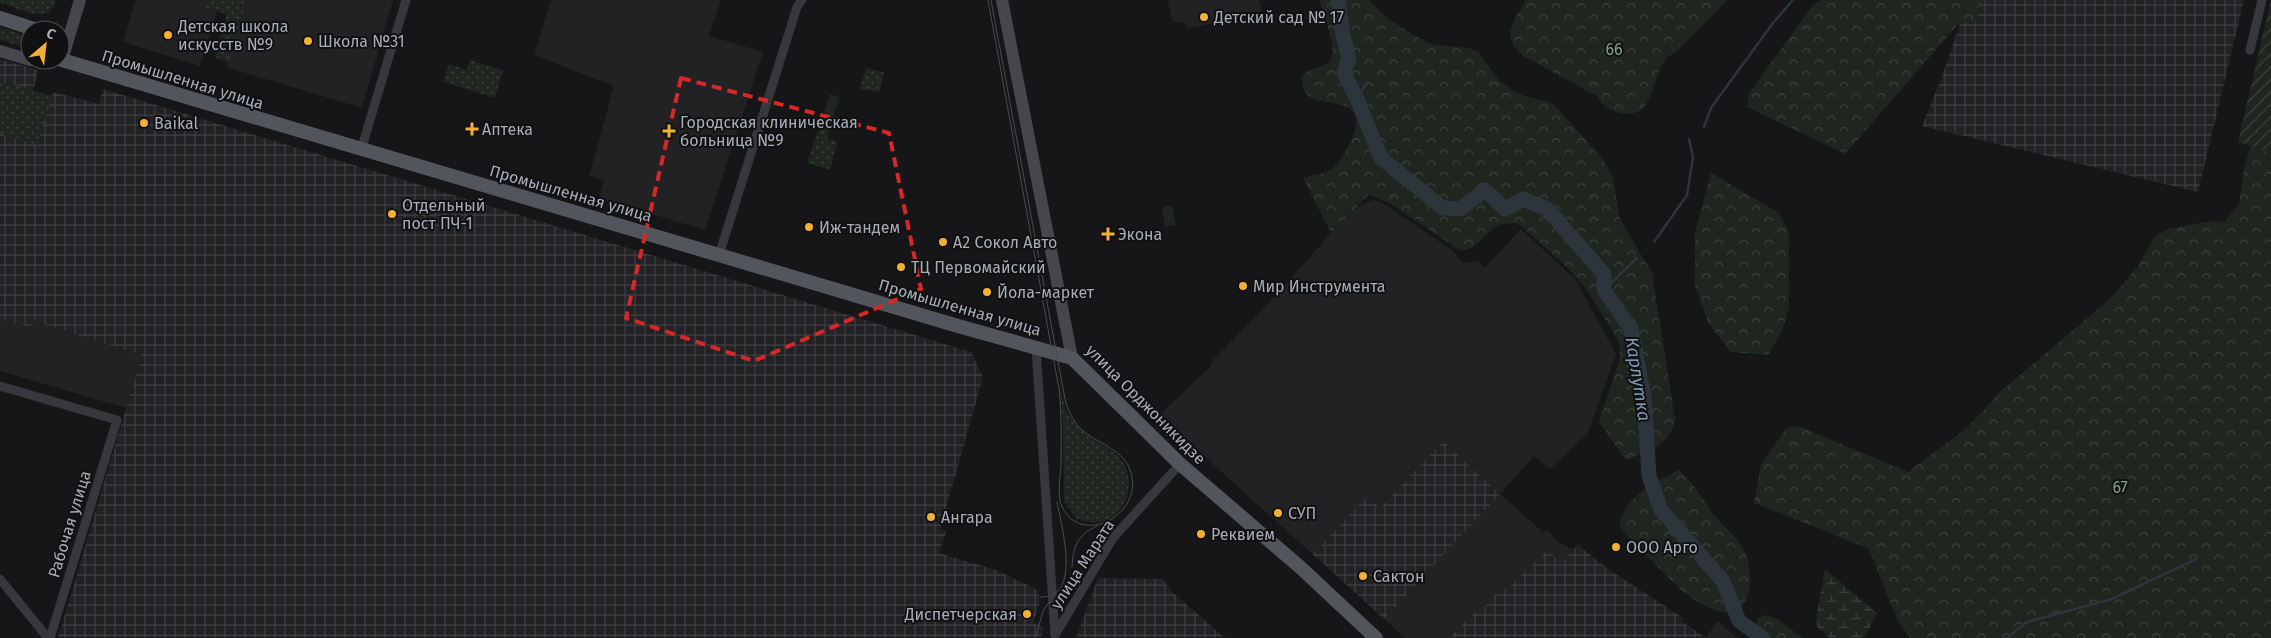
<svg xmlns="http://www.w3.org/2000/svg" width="2271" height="638" font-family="'Fira Sans',sans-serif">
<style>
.built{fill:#222225}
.industrial{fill:url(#industrial-grid)}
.grass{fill:url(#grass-dots)}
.forest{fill:url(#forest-crowns)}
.wetland{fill:url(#wetland-marsh)}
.garden{fill:url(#garden-furrows)}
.pitch{fill:#1e261f}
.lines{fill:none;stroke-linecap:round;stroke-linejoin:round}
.stream{stroke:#2c353c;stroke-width:2.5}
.river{stroke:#2c353c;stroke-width:15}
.street{stroke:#37383d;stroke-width:9}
.secondary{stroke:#45474d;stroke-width:12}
.primary{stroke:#53555c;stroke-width:14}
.tram{stroke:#4a4c52;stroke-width:1}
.marked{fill:none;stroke:#d62828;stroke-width:4;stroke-dasharray:10 6;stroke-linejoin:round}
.poi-dot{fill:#f2b134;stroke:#111113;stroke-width:2}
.labels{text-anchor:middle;stroke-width:4;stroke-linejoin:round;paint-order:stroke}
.poi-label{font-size:16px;fill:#a8adb8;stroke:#111113;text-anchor:start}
.park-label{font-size:16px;fill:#7fa381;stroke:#111113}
.street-label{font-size:16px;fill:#a8adb8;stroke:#111113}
.water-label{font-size:18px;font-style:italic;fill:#7f9bb3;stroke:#111113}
</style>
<defs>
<pattern id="industrial-grid" width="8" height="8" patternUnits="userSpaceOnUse" patternTransform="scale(1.25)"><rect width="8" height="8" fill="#222225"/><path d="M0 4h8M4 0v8" fill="none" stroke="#3f3f43"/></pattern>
<pattern id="grass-dots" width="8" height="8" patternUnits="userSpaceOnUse" patternTransform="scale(1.25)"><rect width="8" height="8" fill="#1e261f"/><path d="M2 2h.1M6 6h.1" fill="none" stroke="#3c433d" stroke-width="1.8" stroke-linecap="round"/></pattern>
<pattern id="forest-crowns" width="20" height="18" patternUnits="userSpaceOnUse" patternTransform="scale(1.25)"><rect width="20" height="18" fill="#1e261f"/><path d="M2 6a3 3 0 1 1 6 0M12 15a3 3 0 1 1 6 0" fill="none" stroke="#3c433d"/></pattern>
<pattern id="wetland-marsh" width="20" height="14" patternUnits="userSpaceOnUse" patternTransform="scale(1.25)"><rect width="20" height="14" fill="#1e261f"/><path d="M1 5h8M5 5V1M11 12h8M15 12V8" fill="none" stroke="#3c433d"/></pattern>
<pattern id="garden-furrows" width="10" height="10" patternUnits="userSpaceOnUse" patternTransform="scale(1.25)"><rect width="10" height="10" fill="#1e261f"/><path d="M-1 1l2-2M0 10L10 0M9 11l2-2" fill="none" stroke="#3c433d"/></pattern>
</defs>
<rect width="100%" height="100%" fill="#161618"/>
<!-- built -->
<path class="built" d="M136,0H205L204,7L217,11L200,66L123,42Z
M247,0H393L362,108L226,67Z
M551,0H721L709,36L763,52L705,230L599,198L604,180L589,176L614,86L534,55Z
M1168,0H1259L1262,11L1188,29L1184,23L1172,21Z
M1373,200L1381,202L1453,251L1463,263L1477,261L1485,268L1521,229L1575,279L1616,354L1588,433L1550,469L1534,456L1500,494L1544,533L1547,530L1557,541L1574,550L1578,545L1607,569L1683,618L1681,621L1706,638L1717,621L1738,638H1405L1215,466L1160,414L1208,369L1214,359L1273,299L1331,233L1357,207Z
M0,320L31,327L32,321L142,355L126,408L0,371Z"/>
<!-- industrial -->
<path class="industrial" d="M1983,0H2244L2198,192L1922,126L1942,77L1961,21L1974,24Z
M0,59L38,70L33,91L52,96L53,92L99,104L103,89L971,352L983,377L940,530L946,532L939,553L996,570L1038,590L1040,601L1033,623L1044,627L1041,638H58L142,355L33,321L31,327L0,320Z
M1443,441L1500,494L1384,619L1313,554L1367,496L1380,508Z
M1578,545L1608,569L1683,618L1681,621L1706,638H1449L1475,612L1478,614L1502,587L1506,590L1548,550L1561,563Z
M1098,578L1163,579L1171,591L1225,638H1076Z"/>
<!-- grass -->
<path class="grass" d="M0,0H56C50,27 17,8 0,2Z
M205,0H247L228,62L214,57L227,14L204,7Z
M0,27L30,37V48L0,40Z
M470,60L503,70L495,98L443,82L449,64L467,70Z
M866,68L884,72L880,92L860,89Z
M7,82L52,96L37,145L0,134V87Z
M822,119L832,122L827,138L838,142L830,170L807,163Z
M1058,375C1061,389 1062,404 1070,416C1085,442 1111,443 1124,464C1136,485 1125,519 1099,522C1092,523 1084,521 1077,519L1064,502L1063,417Z"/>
<!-- forest -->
<path class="forest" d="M1320,0H1369L1387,18L1422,40L1435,45L1470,48L1478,52L1500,81L1513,90L1524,96L1550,102L1559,110L1603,159L1612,175L1620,219L1652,273L1675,419C1671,446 1649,450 1626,460L1599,422L1619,361L1620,351L1618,340L1586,289L1569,269L1520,225C1487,215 1483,253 1459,250L1393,205L1369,194L1331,233L1303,178C1312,175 1325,174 1332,169C1342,161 1362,127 1355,114C1344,95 1306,110 1302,84C1299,63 1328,73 1332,56C1335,42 1323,15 1320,0Z
M1526,0H1727C1712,15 1698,32 1682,46C1677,51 1671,54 1667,58C1650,76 1656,121 1620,113C1609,110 1603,106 1597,96L1523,56C1499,35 1514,22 1526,0Z
M1822,0H1983L1974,24L1961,21L1845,154L1747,107L1749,93L1813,5Z
M2251,146L2271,153V638H1911L1898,622L1869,549L1754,503L1761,464L1786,429L1798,426L1908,472L1968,427L2000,392L2111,298L2139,265L2154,237L2168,229L2210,221L2224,222L2239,205L2244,167Z
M1711,173L1779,213L1789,232V307L1782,331L1768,355L1730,352L1708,322L1695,285V232Z
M1679,470C1694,484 1702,498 1714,515C1723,526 1738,537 1744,550C1756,577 1753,625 1712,609C1690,601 1674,583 1658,567C1645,553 1629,540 1619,525C1625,497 1656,481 1679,470Z
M1766,615L1777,619L1803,638H1769L1756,625L1757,618Z"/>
<!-- wetland -->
<path class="wetland" d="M1825,569L1877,613L1864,638H1830L1815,625Z"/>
<!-- garden -->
<path class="garden" d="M2271,0V153L2238,142Z"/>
<!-- pitch -->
<path class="pitch" d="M830,94L840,97L832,122L822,119Z
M1172,205L1176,225L1165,227L1162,210L1164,207Z"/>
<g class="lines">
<!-- stream -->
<path class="stream" d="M1357,99L1366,84
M1704,127L1711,108L1773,23L1793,0
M1654,242L1687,195L1693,157L1689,139
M1604,290L1637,258
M2007,638L2027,622L2112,599L2196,559"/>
<!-- river -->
<path class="river" d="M1338,0L1343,35L1349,59L1344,73L1357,99L1381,158L1443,208L1460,209L1485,190L1505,209L1523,199L1547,209L1604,274V290L1631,329L1644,396L1649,476L1661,510L1723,581L1739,621L1763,638"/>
<!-- street -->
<path class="street" d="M2250,50L2262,0
M361,150L406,0
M719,255L797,7L802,0
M1036,348L1055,635
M0,386L117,420L50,638
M0,579L48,638
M1055,635L1113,538L1180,464"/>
<!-- secondary -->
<path class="secondary" d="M1002,0L1072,358
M0,51L30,60
M32,60H62L80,0"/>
<!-- primary -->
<path class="primary" d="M0,18L37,30
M60,57L62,60L958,326L1072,358L1180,464L1300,567L1376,638"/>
<!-- tram -->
<path class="tram" d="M988,0L1059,389C1062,414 1061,440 1061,465C1060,477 1057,496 1062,507C1082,547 1143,515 1131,473C1125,449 1097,444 1081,429C1072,420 1068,410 1065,399L991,0
M1072,567C1073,546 1078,534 1097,526
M1040,597C1044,597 1049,597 1052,595C1078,584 1061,524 1057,502
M1036,636L1043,611L1050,601"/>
</g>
<!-- marked area -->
<path class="marked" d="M681,78L889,133L921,289L754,361L626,318Z"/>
<!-- markers -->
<g class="poi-dot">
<circle cx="1204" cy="17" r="5"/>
<circle cx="168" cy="35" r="5"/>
<circle cx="308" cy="41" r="5"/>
<circle cx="144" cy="123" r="5"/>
<path d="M469.5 121.5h5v5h5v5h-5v5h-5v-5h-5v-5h5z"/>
<path d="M666.5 123.5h5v5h5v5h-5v5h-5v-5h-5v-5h5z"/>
<circle cx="392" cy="214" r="5"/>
<circle cx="809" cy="227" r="5"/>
<path d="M1105.5 226.5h5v5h5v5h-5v5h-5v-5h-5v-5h5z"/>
<circle cx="943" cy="242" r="5"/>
<circle cx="901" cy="267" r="5"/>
<circle cx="1243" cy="286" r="5"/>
<circle cx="987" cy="292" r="5"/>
<circle cx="1278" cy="513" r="5"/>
<circle cx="931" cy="517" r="5"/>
<circle cx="1201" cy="534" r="5"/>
<circle cx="1616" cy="547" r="5"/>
<circle cx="1363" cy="576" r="5"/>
<circle cx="1027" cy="614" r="5"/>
</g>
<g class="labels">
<!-- poi labels -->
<g class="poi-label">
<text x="1214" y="23">Детский сад № 17</text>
<text x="178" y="32">Детская школа<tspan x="178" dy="18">искусств №9</tspan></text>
<text x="318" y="47">Школа №31</text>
<text x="680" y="128">Городская клиническая<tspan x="680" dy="18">больница №9</tspan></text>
<text x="154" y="129">Baikal</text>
<text x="482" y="135">Аптека</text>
<text x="402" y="211">Отдельный<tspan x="402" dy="18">пост ПЧ-1</tspan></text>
<text x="819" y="233">Иж-тандем</text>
<text x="1118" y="240">Экона</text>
<text x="953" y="248">А2 Сокол Авто</text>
<text x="911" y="273">ТЦ Первомайский</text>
<text x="1253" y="292">Мир Инструмента</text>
<text x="997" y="298">Йола-маркет</text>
<text x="1288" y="519">СУП</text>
<text x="941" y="523">Ангара</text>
<text x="1211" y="540">Реквием</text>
<text x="1626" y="553">ООО Арго</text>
<text x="1373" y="582">Сактон</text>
<text x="1017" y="620" text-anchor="end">Диспетчерская</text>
</g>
<!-- park labels -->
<g class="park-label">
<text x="1614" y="55">66</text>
<text x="2120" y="493">67</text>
</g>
<!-- street labels -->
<g class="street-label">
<text transform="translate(183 79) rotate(17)" y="6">Промышленная улица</text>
<text transform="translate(571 193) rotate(16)" y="6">Промышленная улица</text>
<text transform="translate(960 307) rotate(16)" y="6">Промышленная улица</text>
<text transform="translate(1146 404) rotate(45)" y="6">улица Орджоникидзе</text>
<text transform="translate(69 524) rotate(-73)" y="6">Рабочая улица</text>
<text transform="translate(1082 564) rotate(-57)" y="6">улица Марата</text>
</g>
<!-- water labels -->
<g class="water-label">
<text transform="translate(1638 379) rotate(81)" y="6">Карлутка</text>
</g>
</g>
<!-- north arrow -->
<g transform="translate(45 45) rotate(28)"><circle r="24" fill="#111113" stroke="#4d4f55"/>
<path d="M0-4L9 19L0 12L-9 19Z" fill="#f2b134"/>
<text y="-8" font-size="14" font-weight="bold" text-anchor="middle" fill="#a8adb8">С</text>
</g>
</svg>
